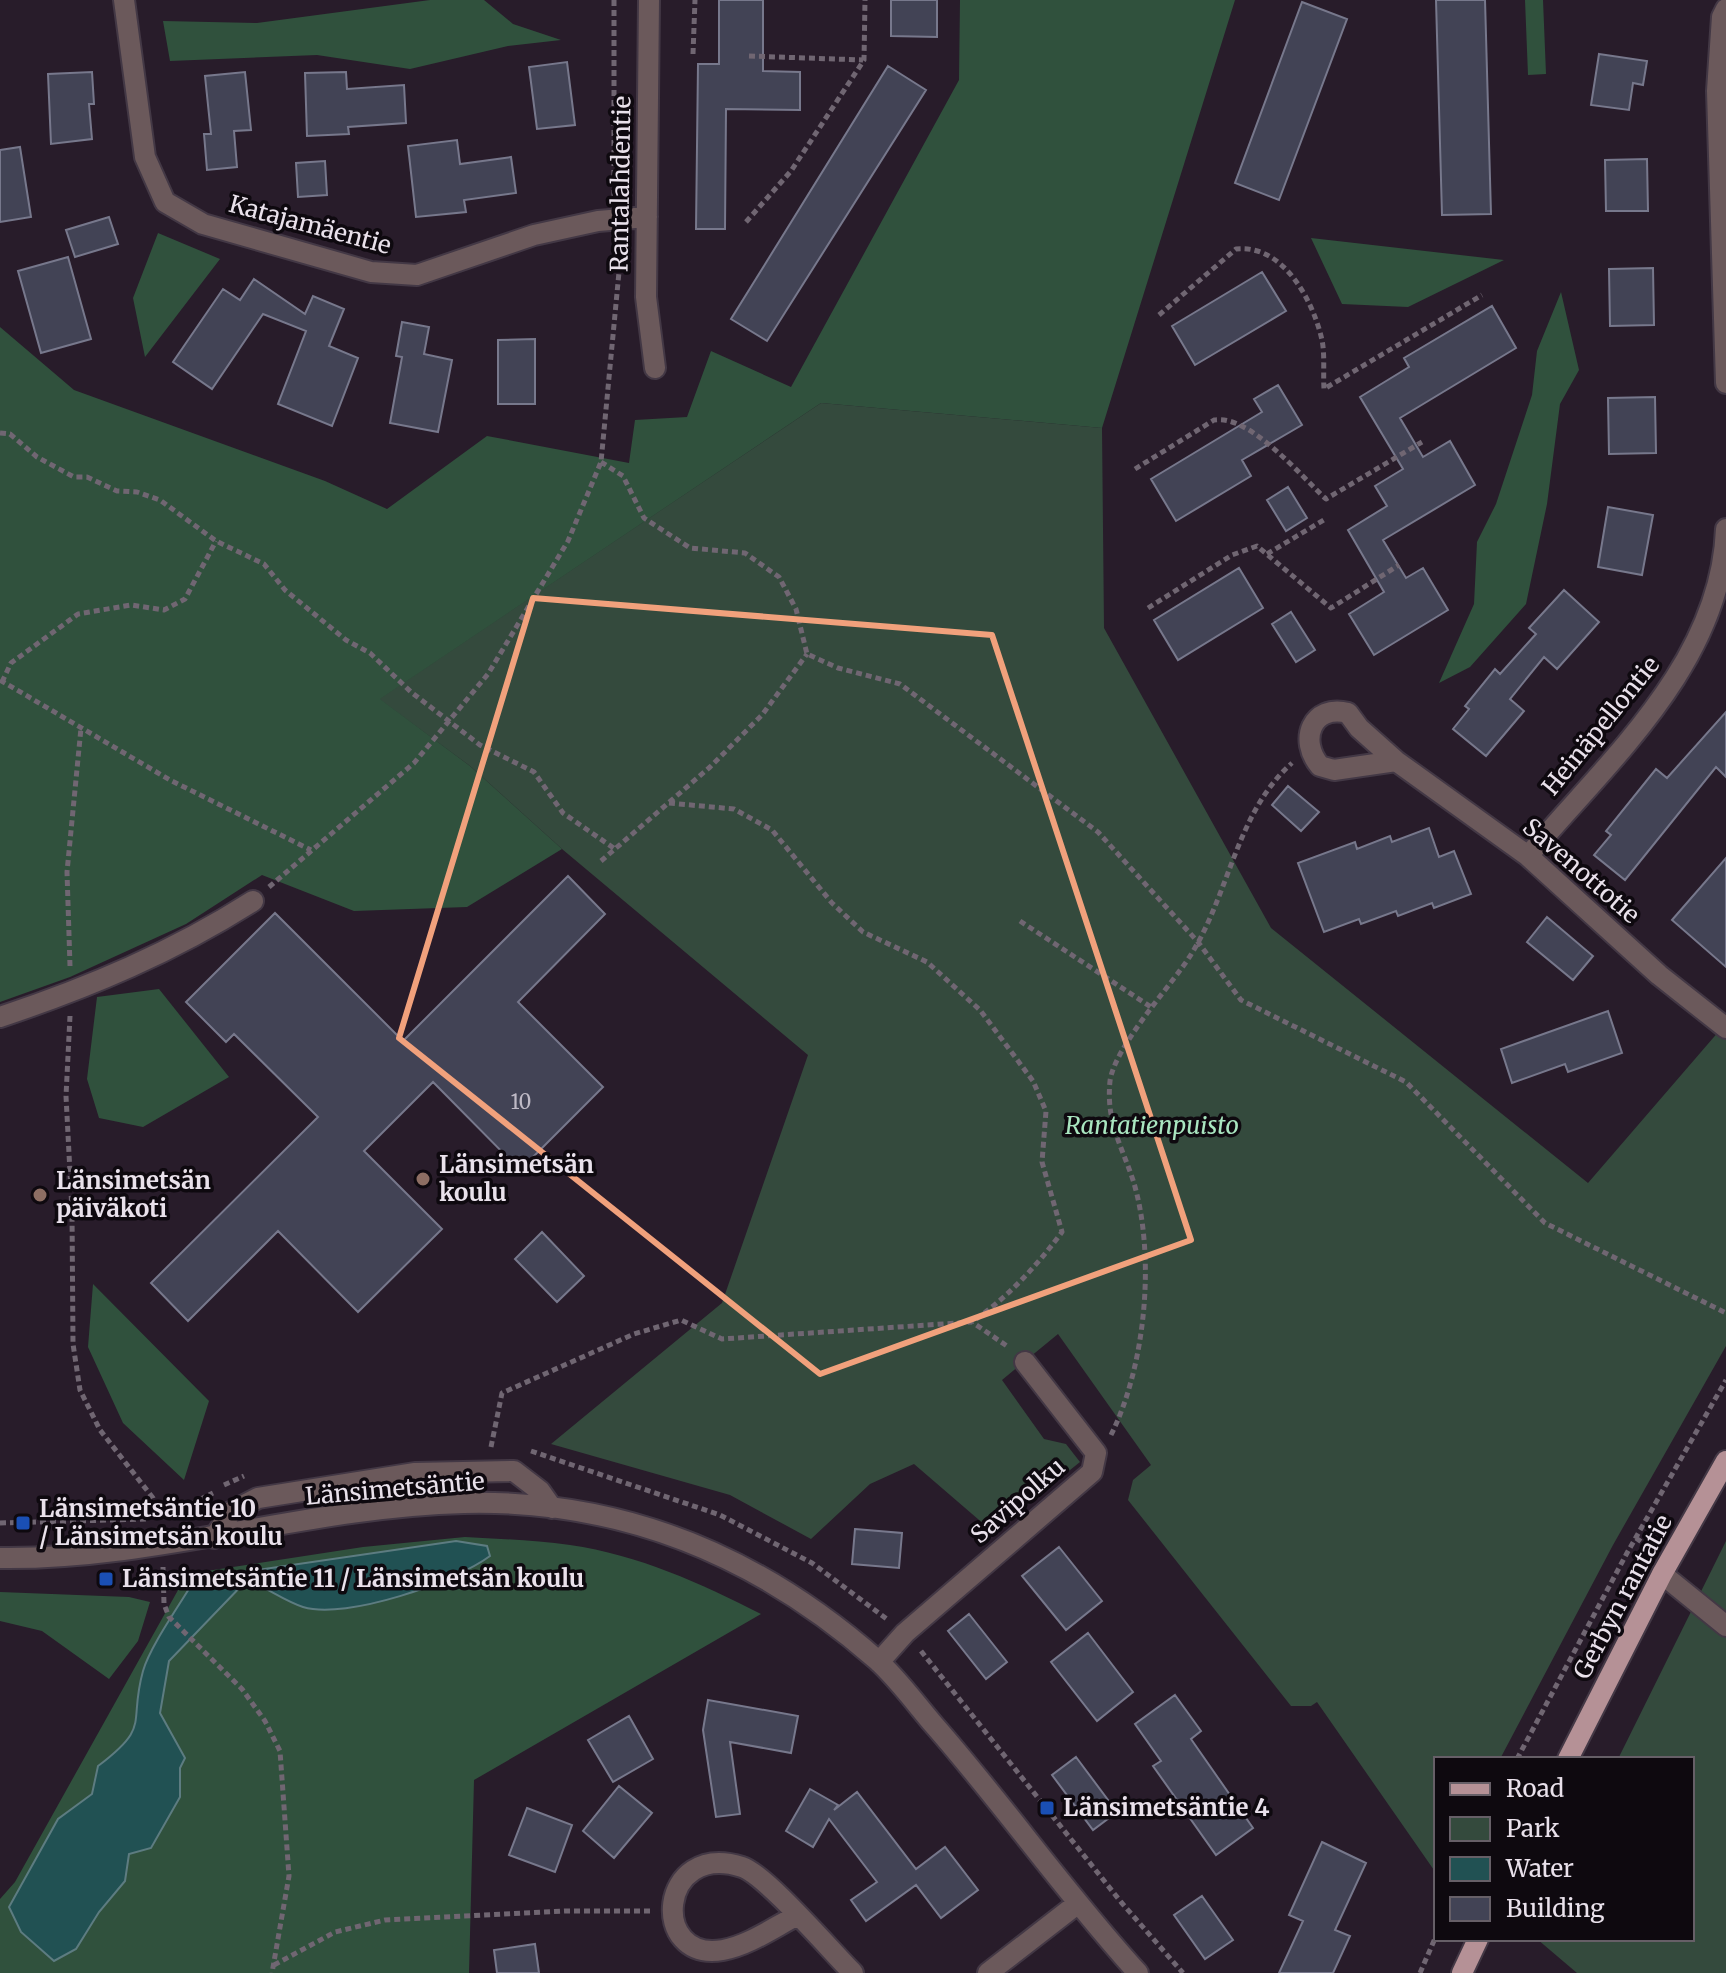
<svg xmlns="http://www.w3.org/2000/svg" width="1726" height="1973" font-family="Merriweather,serif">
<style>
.green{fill:#344a3d}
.forest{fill:#30513d;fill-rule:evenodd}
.water{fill:#215153;stroke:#5d7c81;stroke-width:2}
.building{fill:#424355;stroke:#77788c;stroke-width:2}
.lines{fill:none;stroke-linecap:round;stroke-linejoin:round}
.minor-casing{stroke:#433845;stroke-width:24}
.major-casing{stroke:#433845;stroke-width:24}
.path{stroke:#706672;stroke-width:5;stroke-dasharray:6 4;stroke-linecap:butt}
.minor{stroke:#6b595b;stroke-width:20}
.major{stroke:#b59196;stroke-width:20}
.marked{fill:none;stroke:#f1a17c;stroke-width:6;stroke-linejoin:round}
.education-dot{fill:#8d6e63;stroke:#0e090f;stroke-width:3}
.transit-dot{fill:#1a4fb4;stroke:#0e090f;stroke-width:3}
.labels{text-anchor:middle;stroke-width:7;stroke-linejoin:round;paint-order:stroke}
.number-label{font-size:20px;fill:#bfbac6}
.street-label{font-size:24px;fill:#e9e1eb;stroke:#0e090f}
.park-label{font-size:24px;font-style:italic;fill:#a9e6c0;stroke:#0e090f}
.poi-label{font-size:24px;font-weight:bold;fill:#e9e1eb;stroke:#0e090f;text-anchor:start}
</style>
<rect width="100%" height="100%" fill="#281c2a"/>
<!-- green -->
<path class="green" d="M821,403L1102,428L1104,628L1271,928L1588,1183L1726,1023V1346L1613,1545L1500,1759H1436V1873L1317,1702L1311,1706H1291L1128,1500L1133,1480L1151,1465L1058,1334L1002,1380L1044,1439L1066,1444L1080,1462L993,1532L914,1464L870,1484L811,1539L730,1495L551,1444L722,1303L808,1055L562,849L470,766L379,699Z
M1726,1541V1973H1577L1537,1939H1692V1759H1618Z"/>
<!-- forest -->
<path class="forest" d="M430,0H484L513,24L561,40L508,46L410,69L317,55L170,61L163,21L257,23Z
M960,0H1235L1102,428L821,403L380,699L470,766L562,849L467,907L354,911L262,875L186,924L70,977L0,1002V327L74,390L325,481L387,509L487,436L629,463L635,420L687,417L711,351L791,387L959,80Z
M1525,0H1543L1546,74L1528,75Z
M158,233L220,259L145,357L133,298Z
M1311,238L1504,260L1408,307L1342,304Z
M1561,292L1579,370L1560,404L1547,504L1526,604L1470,667L1439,683L1474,604L1477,542L1496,504L1532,395L1537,351Z
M159,989L229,1077L143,1127L99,1118L87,1079L97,997Z
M93,1284L209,1401L184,1480L123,1423L88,1347Z
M465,1537C499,1539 535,1540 570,1545C639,1555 700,1583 761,1614L474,1780L469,1973H0V1899L15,1882L187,1574L363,1547ZM456,1541L265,1587L247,1580L169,1660L160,1713L185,1758L180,1768V1797L151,1847L129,1853L125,1881L99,1912L58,1819L92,1794L98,1766C152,1725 128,1725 143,1671C150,1646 181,1603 195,1579Z
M0,1592L129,1597L150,1602L138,1641L109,1679L42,1631L0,1621Z"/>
<!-- water -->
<path class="water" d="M456,1541L487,1546L490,1556C455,1582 347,1620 303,1607C284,1601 266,1587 247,1580L169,1661L160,1713L185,1758L180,1768V1797L151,1848L129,1854L125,1881L99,1912L76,1949L54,1961L21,1932L9,1907L58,1819L92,1794L98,1766C152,1725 128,1725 143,1671C150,1646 181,1603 195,1579Z"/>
<!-- building -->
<path class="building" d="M719,0H763V71L800,72V110L726,109L725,229H696L698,64H719Z
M891,0H937V37L891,36Z
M1436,0H1485L1491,214L1442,215Z
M1302,2L1347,19L1279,200L1235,183Z
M1599,54L1647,61L1643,85L1633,83L1629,110L1591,105Z
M567,62L575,125L537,129L529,67Z
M888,66L926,90L767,341L731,319Z
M92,72L94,104H89L92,139L51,144L48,74Z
M245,72L251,130L234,131L237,167L207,170L204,134H211L205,76Z
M346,72L347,89L404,85L406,123L348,127L349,134L307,136L305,73Z
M457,140L460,164L511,157L516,193L464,200L466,212L416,217L408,146Z
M20,147L31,217L0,222V150Z
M1647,159L1648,211H1606L1605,160Z
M325,161L327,195L298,197L296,163Z
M109,217L118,244L75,257L66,230Z
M68,257L91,339L41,353L18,271Z
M1653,268L1654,325L1610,326L1609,269Z
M1262,272L1286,311L1195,365L1172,326Z
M254,279L305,314L313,296L344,309L329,346L358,358L332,426L278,404L306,331L263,314L212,389L173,362L223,289L240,300Z
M1492,306L1516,348L1400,418L1423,457L1450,441L1475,485L1383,540L1406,578L1423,568L1448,610L1374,655L1349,614L1384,592L1348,530L1387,506L1375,486L1403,469L1360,397L1409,367L1404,358Z
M402,322L429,327L424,354L452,360L438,432L390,423L402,357L396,356Z
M535,339V404H498V340Z
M1278,385L1302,425L1242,460L1251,476L1176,521L1151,479L1262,412L1254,399Z
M1655,397L1656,453L1609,454L1608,398Z
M1288,487L1307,518L1286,531L1267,500Z
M1608,507L1653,515L1642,575L1598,567Z
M1239,568L1263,608L1178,660L1154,620Z
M1564,590L1599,622L1557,669L1544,657L1510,699L1524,711L1486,756L1453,729L1469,709L1465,706L1495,669L1500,674L1536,634L1529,628Z
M1291,612L1315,650L1296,662L1272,624Z
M1726,712V777L1716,767L1625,880L1594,855L1611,835L1606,831L1656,769L1667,778Z
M1288,786L1319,812L1301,831L1272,805Z
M1429,828L1439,857L1454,851L1471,894L1434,908L1432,903L1398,916L1396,911L1361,924L1359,919L1324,932L1298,863L1355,842L1357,849L1390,836L1392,842Z
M1726,858V967L1672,920Z
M568,876L605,914L518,1002L603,1087L520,1170L433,1082L364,1151L442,1229L358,1312L278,1231L188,1321L151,1283L318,1117L234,1034L226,1042L186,1002L275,913L403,1041Z
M1547,917L1593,956L1573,980L1527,942Z
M1608,1011L1622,1053L1568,1072L1565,1064L1512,1083L1501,1049Z
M542,1232L584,1276L557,1302L515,1259Z
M855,1529L902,1533L899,1568L852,1564Z
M1059,1547L1102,1601L1066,1630L1022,1576Z
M969,1614L1007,1662L986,1679L948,1631Z
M1088,1633L1133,1692L1097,1721L1051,1662Z
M1175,1695L1201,1731L1191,1739L1253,1828L1216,1855L1153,1766L1161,1761L1135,1724Z
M708,1700L798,1716L791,1753L730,1742L740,1814L716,1817L703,1730Z
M629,1716L653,1759L613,1782L588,1740Z
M1076,1757L1117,1812L1093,1830L1052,1775Z
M619,1786L652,1813L614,1858L583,1831Z
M810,1789L838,1805L834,1810L857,1792L916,1869L945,1847L978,1890L941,1918L916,1885L866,1921L851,1900L877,1882L829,1819L813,1847L786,1831Z
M527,1808L572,1825L555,1872L509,1855Z
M1322,1842L1366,1863L1335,1930L1350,1936L1333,1973H1279L1303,1921L1289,1915Z
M1202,1896L1233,1940L1205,1959L1174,1915Z
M535,1944L539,1973H497L494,1950Z"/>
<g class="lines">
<defs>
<path id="minor" d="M124,0L145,157L165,202L203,224L371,272L417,275L534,235L598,221L647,217
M649,0L646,297L655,368
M1726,9L1722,17L1717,91L1726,383
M1396,761L1334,770L1320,766C1298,740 1312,704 1348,713L1359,728L1396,761L1528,856L1659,975L1726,1028
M1528,856C1609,760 1721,663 1726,529
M0,1017C90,987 173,952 253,901
M214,1538L231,1512L258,1498L415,1473L514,1471L540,1491L552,1508
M0,1558C157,1560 307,1507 464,1503C622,1499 759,1556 877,1660C898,1679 916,1704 934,1725C1005,1806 1066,1894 1138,1973
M1662,1574L1726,1626
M879,1662L905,1633L1092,1472L1096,1453L1025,1362
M796,1916C773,1928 749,1945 723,1950C649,1963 658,1840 742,1867C765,1874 831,1951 853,1973
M988,1973L1077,1904"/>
<path id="major" d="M1568,1759L1662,1574L1726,1461
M1462,1973L1478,1939"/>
</defs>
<!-- minor casing -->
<use href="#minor" class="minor-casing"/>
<!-- major casing -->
<use href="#major" class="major-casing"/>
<!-- path -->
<path class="path" d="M614,0V198
M693,54L695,0
M749,56L863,60
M746,222L791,171L864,60L865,0
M1159,315L1236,249C1283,244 1313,300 1322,340C1325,355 1323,373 1324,389L1482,295
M0,433L10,434L37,457L74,477H87L117,491L137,492L160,500L216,541L264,564L285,590L346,640L370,653L411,692L480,745L534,772L563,813L615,849
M601,462L623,476L644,518L690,548L745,553L779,577L796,609L807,654L838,668L900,684L1098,832L1198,942L1241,1000L1406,1082L1545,1223L1726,1313
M1135,469L1214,420C1249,414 1300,475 1326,499L1422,442
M1267,554L1327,518
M1148,608L1232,555L1257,546L1331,608L1399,565
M0,680L170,780L311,850
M2,682L11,663L78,614L131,605L164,610L185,599L216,541
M669,803L734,809L772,830L832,903L863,932L927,962L980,1010L1033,1081L1046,1111L1042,1162L1062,1232C1035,1268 1009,1296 972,1322
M601,861L710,767L762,715L807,654
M269,887L414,763L488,674L568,541L601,462L619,272L616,240
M1020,921L1151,1007
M70,966L67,872L81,728
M70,1016L66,1096L72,1211L73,1344L80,1390L100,1430L153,1498L160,1521
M1111,1435C1146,1365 1156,1254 1133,1180C1121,1144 1106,1122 1110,1081C1114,1050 1163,994 1181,969C1229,906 1232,816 1292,763
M491,1447L502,1393L634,1334L681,1320L722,1339L972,1322L1007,1346
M531,1451L720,1515L812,1563L888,1620
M224,1485L244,1476
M164,1517L213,1493
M0,1523L147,1519
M1636,1538L1651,1549
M163,1567L164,1604L169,1617L242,1689L265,1721L280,1751L289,1876L272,1973
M136,1576L163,1573
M921,1651L1121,1902L1183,1973
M1517,1759L1627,1553L1726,1380
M274,1965L335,1932L385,1920L565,1911H650
M1420,1973L1436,1936"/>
<!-- minor -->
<use href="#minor" class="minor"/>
<!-- major -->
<use href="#major" class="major"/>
</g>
<!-- marked area -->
<path class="marked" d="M533,598L992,635L1191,1240L820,1374L399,1038Z"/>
<!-- markers -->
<g class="education-dot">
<circle cx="423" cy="1179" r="8"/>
<circle cx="40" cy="1195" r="8"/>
</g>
<g class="transit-dot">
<rect x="15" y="1515" width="16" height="16" rx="4"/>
<rect x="98" y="1571" width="16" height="16" rx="4"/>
<rect x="1039" y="1800" width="16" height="16" rx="4"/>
</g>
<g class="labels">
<!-- number labels -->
<g class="number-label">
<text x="521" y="1109">10</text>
</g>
<!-- street labels -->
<g class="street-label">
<text transform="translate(621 184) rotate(-89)" y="8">Rantalahdentie</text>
<text transform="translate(310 225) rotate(15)" y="8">Katajamäentie</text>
<text transform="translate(1601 726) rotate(-51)" y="8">Heinäpellontie</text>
<text transform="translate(1581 871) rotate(41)" y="8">Savenottotie</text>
<text transform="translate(395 1489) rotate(-5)" y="8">Länsimetsäntie</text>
<text transform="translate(1018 1501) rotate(-41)" y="8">Savipolku</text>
<text transform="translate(1623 1597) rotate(-62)" y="8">Gerbyn rantatie</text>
</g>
<!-- park labels -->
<g class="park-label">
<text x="1152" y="1134">Rantatienpuisto</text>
</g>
<!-- poi labels -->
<g class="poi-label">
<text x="439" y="1173">Länsimetsän<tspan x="439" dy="28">koulu</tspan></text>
<text x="56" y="1189">Länsimetsän<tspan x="56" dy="28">päiväkoti</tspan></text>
<text x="39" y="1517">Länsimetsäntie 10<tspan x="39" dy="28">/ Länsimetsän koulu</tspan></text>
<text x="122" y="1587">Länsimetsäntie 11 / Länsimetsän koulu</text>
<text x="1063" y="1816">Länsimetsäntie 4</text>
</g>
</g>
<!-- legend -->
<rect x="1434" y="1757" width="260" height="184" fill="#0e090f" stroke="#665f67" stroke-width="2"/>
<rect x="1450" y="1783" width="40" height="12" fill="#b59196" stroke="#665f67" stroke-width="2"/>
<text x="1506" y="1797" font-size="24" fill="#e9e1eb">Road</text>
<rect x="1450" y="1817" width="40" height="24" fill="#344a3d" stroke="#665f67" stroke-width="2"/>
<text x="1506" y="1837" font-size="24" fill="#e9e1eb">Park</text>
<rect x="1450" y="1857" width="40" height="24" fill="#215153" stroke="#665f67" stroke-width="2"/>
<text x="1506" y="1877" font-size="24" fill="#e9e1eb">Water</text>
<rect x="1450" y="1897" width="40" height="24" fill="#424355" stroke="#665f67" stroke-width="2"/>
<text x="1506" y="1917" font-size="24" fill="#e9e1eb">Building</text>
</svg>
